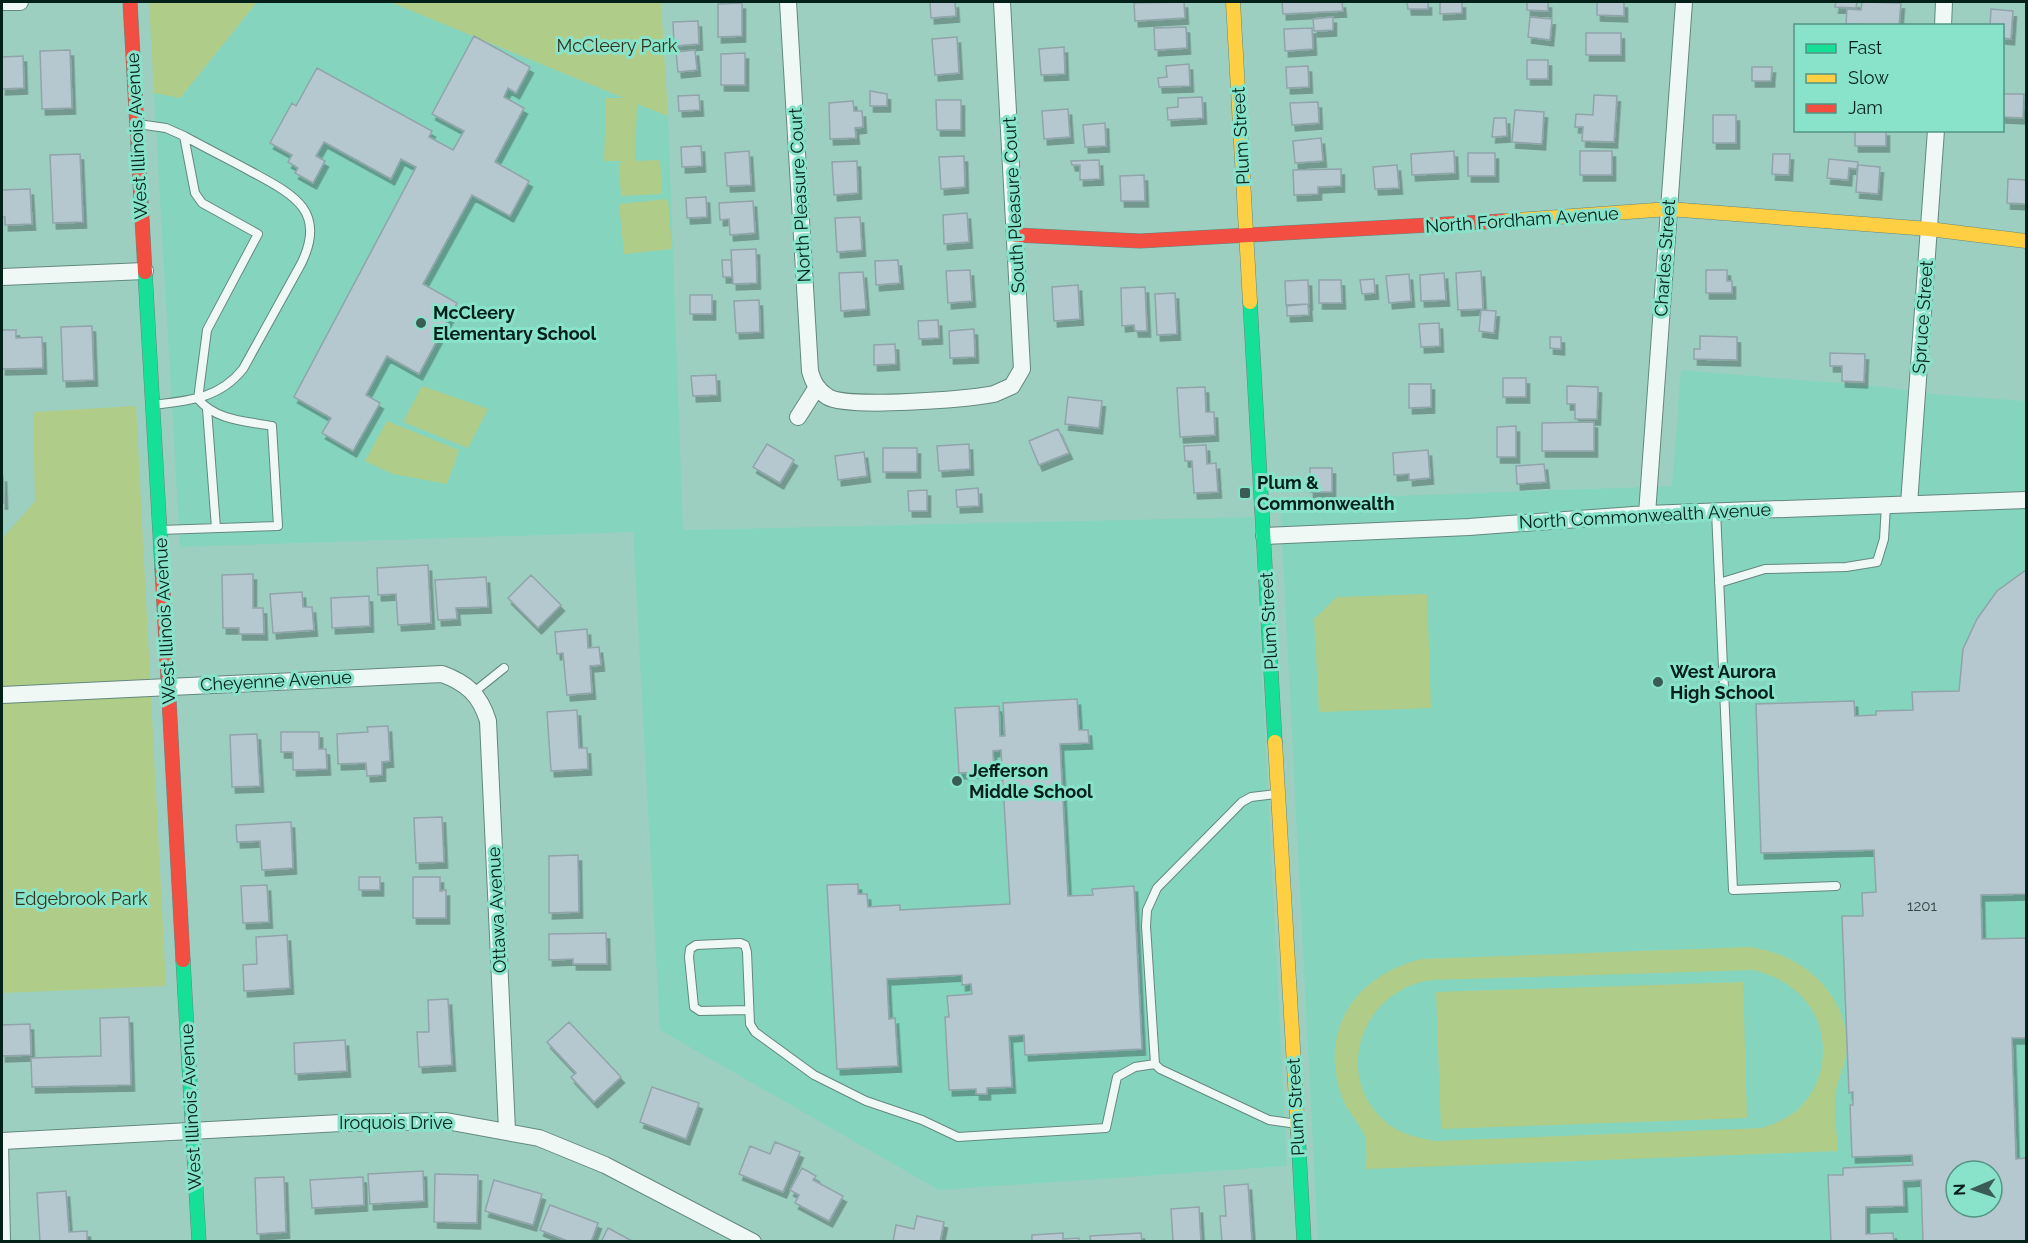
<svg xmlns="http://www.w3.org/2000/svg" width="2028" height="1243" font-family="Raleway,sans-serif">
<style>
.built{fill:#85d4be;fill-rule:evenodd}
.green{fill:#b0cc89;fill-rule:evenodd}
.building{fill:#b5c8cf;stroke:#90a4aa;stroke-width:1.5;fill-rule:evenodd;filter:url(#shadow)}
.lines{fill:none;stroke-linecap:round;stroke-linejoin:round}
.lane-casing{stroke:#63887e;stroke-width:10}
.street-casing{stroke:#63887e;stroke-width:18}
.fast-casing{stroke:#63887e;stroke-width:15}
.slow-casing{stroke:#63887e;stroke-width:15}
.jam-casing{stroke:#63887e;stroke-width:15}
.lane{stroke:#f0f8f6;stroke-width:8}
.street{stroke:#f0f8f6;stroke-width:16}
.fast{stroke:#16e098;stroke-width:14}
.slow{stroke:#ffcf43;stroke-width:14}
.jam{stroke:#f24e42;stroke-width:14}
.poi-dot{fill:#395d54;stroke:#89e3ca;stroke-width:2}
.labels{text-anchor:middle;stroke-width:6;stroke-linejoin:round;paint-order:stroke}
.number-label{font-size:15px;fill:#304a46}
.park-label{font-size:18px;fill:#32351c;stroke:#89e3ca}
.street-label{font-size:18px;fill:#032019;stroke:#89e3ca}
.poi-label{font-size:18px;font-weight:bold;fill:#032019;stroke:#89e3ca;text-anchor:start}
</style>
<defs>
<filter id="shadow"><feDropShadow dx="3.5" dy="6" stdDeviation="0" flood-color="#0004"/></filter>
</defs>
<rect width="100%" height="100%" fill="#9dcfc1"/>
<!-- built -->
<path class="built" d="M257,2H390L668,116L683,530L1254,517L1287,1166L939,1190L660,1030L633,532L180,547L154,93L180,98Z
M1681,370L1875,386L1942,395L2026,401V1241H1318L1280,500L1672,486ZM1956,1171H1992V1207H1956Z"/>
<!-- green -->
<path class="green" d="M149,2H257L180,98L154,93Z
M390,2H661L668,116L637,104L635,161L660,160L662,194L621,196L619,162L624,161H604L606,98H624Z
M668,199L672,249L624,254L619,204Z
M422,386L488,409L468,448L403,422Z
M136,406L166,986L2,993V539L35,501L33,412Z
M387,421L459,450L447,484L393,474L365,461Z
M1427,594L1431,708L1319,712L1314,619L1337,597Z
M1749,947C1800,953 1846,991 1847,1046C1847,1062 1838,1076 1836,1091C1833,1110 1837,1132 1838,1151L1366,1169C1366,1158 1368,1141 1363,1132C1357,1120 1346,1110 1342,1097C1318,1030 1355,976 1421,959ZM1753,970C1802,981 1833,1022 1820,1073C1816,1087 1807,1102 1795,1112C1785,1119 1774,1124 1762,1128L1435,1141C1419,1138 1401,1134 1388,1124C1330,1077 1362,989 1432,980Z
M1743,982L1747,1118L1441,1129L1436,992Z"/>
<!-- building -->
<path class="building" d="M930,2H955L956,16L931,18Z
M1184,2L1185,18L1135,21L1134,3Z
M1282,2H1342L1343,11L1283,14Z
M1407,2H1428V9H1408Z
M1440,2H1462V13L1440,14Z
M1527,2H1548V11L1527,10Z
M1597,2H1624V16L1597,15Z
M1836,2H1857L1856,8L1835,7Z
M1862,2L1901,3L1899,26L1846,24L1847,9L1861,10Z
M742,3V36L718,37V4Z
M1991,9L2013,11L2011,39L2002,38V26H1990Z
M1333,17V30L1314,31L1313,19Z
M1530,17L1552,19L1550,40L1528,37Z
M698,21L699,44L674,46L673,22Z
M1186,27L1187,48L1155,50L1154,28Z
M1312,28L1313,49L1285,51L1284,29Z
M1586,33H1621V55H1586Z
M474,36L530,67L516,93L508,88L504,97L524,108L495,162L529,181L510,216L472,195L423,284L457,303L419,374L387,356L366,395L380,403L353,451L322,433L331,418L294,397L416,167L401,159L391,179L324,142L316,156L325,161L313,183L295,173L298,168L288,162L292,155L270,143L292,103L296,106L317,68L432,131L429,137L453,150L464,131L432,114Z
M957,37L959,73L935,75L932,39Z
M1064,47L1065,74L1041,75L1039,49Z
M70,50L72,108L42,109L40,51Z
M695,50L697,70L678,72L676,52Z
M745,53V85H721V54Z
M23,56L24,88L2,89V57Z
M1527,60H1548V79H1527Z
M1189,64L1190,86L1159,87L1158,78L1167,77L1166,66Z
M1308,66L1309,87L1287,88L1286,67Z
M1752,67H1772L1771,81H1752Z
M870,91L887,94V106H870Z
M2002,94H2024L2023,118L2002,117Z
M699,95L700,110L679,111L678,96Z
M1594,95L1617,96L1614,142L1582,141L1583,127H1575L1576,114L1593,115Z
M1202,97L1203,118L1168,120L1167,108L1178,107V98Z
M936,100H961V130H937Z
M853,101L854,111H862L863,127L855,128L856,138L830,139L829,103Z
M1318,102L1319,123L1292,125L1290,103Z
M1068,109L1070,137L1044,139L1042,111Z
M1515,110L1544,112L1542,144L1512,142Z
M1713,115H1736V143H1713Z
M1494,118H1506L1507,136L1492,137Z
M1105,123L1106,146L1085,147L1083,125Z
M1855,130H1886V146H1855Z
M1321,138L1323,161L1295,163L1293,141Z
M701,146L702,166L682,167L681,147Z
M749,151L751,185L727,186L725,153Z
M1454,151L1455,173L1412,175L1411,154Z
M1580,151H1612V175H1580Z
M1468,153H1495V176H1468Z
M80,154L83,222L53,223L50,155Z
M1773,154H1790L1789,175L1772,174Z
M964,156L965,187L941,189L939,157Z
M1829,159L1858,162L1857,169L1849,168L1848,180L1827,178Z
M1099,160L1100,179L1080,180V165H1072L1071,161Z
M857,161L858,193L834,195L832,162Z
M1397,165L1399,188L1375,189L1373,167Z
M1858,165L1880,167L1878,194L1856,192Z
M1341,169V186L1318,187V194L1294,195L1293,170Z
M1144,175L1145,201H1121L1120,176Z
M2008,179L2026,180V204L2007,203Z
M30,189L32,224L5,225V217H2V190Z
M706,197L707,217L687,218L686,198Z
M753,201L755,233L730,235L729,219L720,220L719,203Z
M967,213L969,242L944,244L943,215Z
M860,217L862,250L837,252L835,218Z
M756,249L757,283L733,284L731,250Z
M722,260H731L732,277H723Z
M898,260L900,283L876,285L875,261Z
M970,270L972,301L948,303L946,271Z
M1706,270H1727V281H1732V293H1706Z
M1481,271L1483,309L1458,310L1456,273Z
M863,272L866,309L841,311L839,273Z
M1444,273L1446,300L1421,301L1420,275Z
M1409,274L1411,301L1389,303L1386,276Z
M1374,279L1375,293L1362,294L1360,280Z
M1308,280L1309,304L1286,305L1285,281Z
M1319,280H1341L1342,303H1319Z
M1078,285L1080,319L1054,321L1052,287Z
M1145,287L1147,331H1135L1134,325L1122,326L1121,288Z
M1175,293L1177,334L1157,335L1155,294Z
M690,295H712V314H690Z
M759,300L760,332L736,333L734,301Z
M1308,304L1309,315L1287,316V306Z
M1481,310L1496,311L1494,333L1479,331Z
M938,320L939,338L919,339L918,321Z
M1439,323L1440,346L1421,347L1419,324Z
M92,326L94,380L63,381L61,327Z
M974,329L975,357L950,358L949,331Z
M2,330H16V338L42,337L43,368L2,369Z
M1700,336L1737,337V360L1694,359V349H1700Z
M1550,337H1561V349L1550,348Z
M895,344L896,364L874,365V345Z
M1830,353L1865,354L1864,382L1842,381V366H1830Z
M716,375L717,395L693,396L691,376Z
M1503,378H1526V397H1503Z
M1409,384H1431V407L1409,408Z
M1567,386L1598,387L1597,419H1575V404H1567Z
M1205,387L1206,412H1214L1215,435L1180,437L1177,388Z
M1068,397L1102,401L1099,428L1065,424Z
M1594,422V451H1542V423Z
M1516,426V457H1497V427Z
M1058,429L1069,453L1039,465L1029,441Z
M767,444L794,460L780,483L753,467Z
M969,444L970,469L939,471L937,446Z
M1206,445L1207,464L1216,463L1218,492L1194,493L1192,461H1185L1184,446Z
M883,448H917V472H883Z
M1428,450L1430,478L1409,480V474L1394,475L1393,453Z
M864,452L867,476L838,480L835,456Z
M1544,464L1546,482L1517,484L1516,466Z
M1310,468H1332V492H1310Z
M2,476H3L4,503H2Z
M978,488L979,506L957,507L956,490Z
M927,490V511H909L908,491Z
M428,565L431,623L398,625L396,594L378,595L377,568Z
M2026,570V894L1981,895L1982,939L2026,938V1038H2012L2016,1159L2026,1158V1242H1923L1921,1180L1903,1181L1904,1206L1866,1207V1234L1893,1233L1894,1242H1831L1828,1175H1843V1168L1913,1165L1912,1155L1852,1157L1850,1105H1853V1092L1849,1093L1842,916H1863L1862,893L1876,892L1874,850L1761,853L1756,704L1854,701L1855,716L1876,715V711L1913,710L1912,692L1959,691L1963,649L1977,619L1997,591ZM1956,1171H1992V1207H1956Z
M253,574V608H263L264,634H239V628H223L222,575Z
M531,575L561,605L538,628L508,598Z
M486,577L488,607L456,608L457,619L438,620L435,580Z
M302,592L303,607H312L314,630L273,633L270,594Z
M369,596L370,626L332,628L331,598Z
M587,629L588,648L599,647L601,665L590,666L592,693L567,695L563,653L557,654L555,632Z
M1077,699L1079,730H1088L1089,743L1060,744L1068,896L1093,895L1092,889L1134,886L1142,1049L1025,1055L1024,1035L1009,1036L1012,1087L987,1088V1094H976V1089L949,1090L945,1017H949L947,996L972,994L971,984L962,985V975L887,979L889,1019L895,1018L898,1066L837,1069L827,885L858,884V894H867L868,907L900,905V910L1010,904L1001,750L993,751L994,771L959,773L955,708L999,706L1000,736H1005L1003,703Z
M577,710L579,748H587L588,769L551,771L547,712Z
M388,726L390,761L382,762V775L367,776L366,763L338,764L337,734L368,732L367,727Z
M281,732H319V749H326L327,769L293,770V752H281Z
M257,734L260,786L232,787L230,735Z
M442,817L444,862L416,863L414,818Z
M291,822L293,868L262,870L260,841L237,842L236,825Z
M578,855L579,912L549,913V856Z
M359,877H380V890H359Z
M413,877H440V891L446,890V918H413Z
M267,885L269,922L243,923L241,886Z
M606,933L607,964H573V959L549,960V934Z
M287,935L290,988L244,991L243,965L257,964L256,937Z
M448,999L452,1065L419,1067L417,1032H429L428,1000Z
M129,1017L131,1085L32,1087L31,1058L101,1056L100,1018Z
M569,1022L621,1077L594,1102L571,1077L576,1073L547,1042Z
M30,1024L31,1055L2,1056V1025Z
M345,1040L347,1071L295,1074L294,1043Z
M652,1087L699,1103L686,1139L640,1122Z
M775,1142L800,1152L783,1192L739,1174L750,1146L770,1154Z
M802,1168L816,1176L813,1180L843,1196L829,1221L795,1203L799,1195L790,1190Z
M423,1171L424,1201L370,1204L368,1174Z
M435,1174L478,1175L477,1223L434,1222Z
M284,1177L286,1232L257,1234L255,1178Z
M363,1177L364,1205L312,1208L310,1180Z
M494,1180L542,1194L533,1225L485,1211Z
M1248,1184L1252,1242H1222L1220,1216H1226L1224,1186Z
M66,1191L69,1232L87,1231V1242H40L37,1193Z
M550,1205L598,1223L591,1242H570L540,1230Z
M1199,1207L1201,1242H1169L1173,1241L1171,1209Z
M917,1216L944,1222L940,1242H893L896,1225L914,1229Z
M608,1228L634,1242H601Z
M1063,1233V1239L1079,1238V1242H1032V1235Z
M1141,1233L1142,1242H1091L1090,1236Z"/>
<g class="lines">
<defs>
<path id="lane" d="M138,124L166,128L184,136C206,148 228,159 250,171C292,194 328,210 301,264L243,369C219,399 188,401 152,405
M207,409L216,528
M1716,511L1733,890L1836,886
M160,530L278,526L272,426C245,421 217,421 198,399L207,330L258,234L202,203L195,193L184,136
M1719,583L1765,569L1846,567L1877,562L1884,539L1886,505
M474,692L504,668
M1277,794L1251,797L1242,802L1157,888L1147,910L1146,926L1155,1064L1160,1069L1269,1120L1297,1124
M749,1010L700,1011L694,1007L689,957L690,949L696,945L740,943L745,945L747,952L750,1024L755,1032L814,1075L866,1101L922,1120L958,1137L1106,1128L1117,1077L1135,1067L1155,1064
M4,1141L6,1242"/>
<path id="street" d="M2,2H20
M788,2L810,371C813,382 817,390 828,397C848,409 967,399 994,394L1012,386L1022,369L1002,2
M1943,26L1944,2
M2,277L145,271
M798,417L817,387
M1909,504L1936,130
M1647,514L1684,2
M1264,536L1469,527L1647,514L2026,500
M2,695L442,674C467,683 480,695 488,721L507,1130
M2,1141L341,1123L446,1121L539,1138L605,1165L753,1242"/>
<path id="fast" d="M145,272L162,569
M1250,302L1275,742
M183,960L199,1242
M1298,1133L1304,1242"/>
<path id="slow" d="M1233,2L1250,302
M1502,221L1669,209L1929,229L2026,241
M1275,742L1298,1133"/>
<path id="jam" d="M130,2L145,272
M1016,235L1140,241L1502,221
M162,569L183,960"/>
</defs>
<!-- lane casing -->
<use href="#lane" class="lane-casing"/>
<!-- street casing -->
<use href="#street" class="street-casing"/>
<!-- fast casing -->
<use href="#fast" class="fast-casing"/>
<!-- slow casing -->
<use href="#slow" class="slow-casing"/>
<!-- jam casing -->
<use href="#jam" class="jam-casing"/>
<!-- lane -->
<use href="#lane" class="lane"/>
<!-- street -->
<use href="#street" class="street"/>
<!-- fast -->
<use href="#fast" class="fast"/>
<!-- slow -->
<use href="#slow" class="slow"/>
<!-- jam -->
<use href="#jam" class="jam"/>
</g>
<!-- markers -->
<g class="poi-dot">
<circle cx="421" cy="323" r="6"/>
<rect x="1239" y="487" width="12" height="12" rx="3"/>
<circle cx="1658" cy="682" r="6"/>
<circle cx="957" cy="781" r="6"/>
</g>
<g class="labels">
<!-- number labels -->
<g class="number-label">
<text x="1922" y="911">1201</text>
</g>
<!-- park labels -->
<g class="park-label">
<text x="617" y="52">McCleery Park</text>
<text x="81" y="905">Edgebrook Park</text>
</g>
<!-- street labels -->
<g class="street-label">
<text transform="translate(137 136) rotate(-93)" y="6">West Illinois Avenue</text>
<text transform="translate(1241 136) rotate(-93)" y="6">Plum Street</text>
<text transform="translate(800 195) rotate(-93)" y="6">North Pleasure Court</text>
<text transform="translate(1014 205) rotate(-93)" y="6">South Pleasure Court</text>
<text transform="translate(1522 220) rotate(-4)" y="6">North Fordham Avenue</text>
<text transform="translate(1665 258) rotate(-86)" y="6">Charles Street</text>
<text transform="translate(1923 317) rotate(-86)" y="6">Spruce Street</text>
<text transform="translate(1645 516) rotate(-3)" y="6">North Commonwealth Avenue</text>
<text transform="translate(165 621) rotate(-93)" y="6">West Illinois Avenue</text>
<text transform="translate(1269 621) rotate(-93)" y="6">Plum Street</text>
<text transform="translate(276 681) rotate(-3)" y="6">Cheyenne Avenue</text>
<text transform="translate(497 910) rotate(-93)" y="6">Ottawa Avenue</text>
<text transform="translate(191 1107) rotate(-93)" y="6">West Illinois Avenue</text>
<text transform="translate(1296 1107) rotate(-93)" y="6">Plum Street</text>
<text x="396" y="1129">Iroquois Drive</text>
</g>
<!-- poi labels -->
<g class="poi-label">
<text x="433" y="319">McCleery<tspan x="433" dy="21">Elementary School</tspan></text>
<text x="1257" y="489">Plum &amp;<tspan x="1257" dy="21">Commonwealth</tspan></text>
<text x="1670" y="678">West Aurora<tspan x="1670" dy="21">High School</tspan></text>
<text x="969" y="777">Jefferson<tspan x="969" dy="21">Middle School</tspan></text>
</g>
</g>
<!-- border -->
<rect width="2028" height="1243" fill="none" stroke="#032019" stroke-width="6"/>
<!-- legend -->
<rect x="1794" y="24" width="210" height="108" fill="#89e3ca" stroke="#539583" stroke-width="1.5"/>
<rect x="1806" y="44" width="30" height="9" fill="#16e098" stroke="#539583" stroke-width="1.5"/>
<text x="1848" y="54" font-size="18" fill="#032019">Fast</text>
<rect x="1806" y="74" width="30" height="9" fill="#ffcf43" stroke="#539583" stroke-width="1.5"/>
<text x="1848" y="84" font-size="18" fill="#032019">Slow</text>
<rect x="1806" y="104" width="30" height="9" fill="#f24e42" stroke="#539583" stroke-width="1.5"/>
<text x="1848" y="114" font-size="18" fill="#032019">Jam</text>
<!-- north arrow -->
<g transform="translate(1974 1189) rotate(268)"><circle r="28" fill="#89e3ca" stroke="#539583" stroke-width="1.5"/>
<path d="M0-4.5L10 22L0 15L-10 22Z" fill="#395d54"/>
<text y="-9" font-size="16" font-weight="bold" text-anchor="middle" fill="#032019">N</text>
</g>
</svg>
